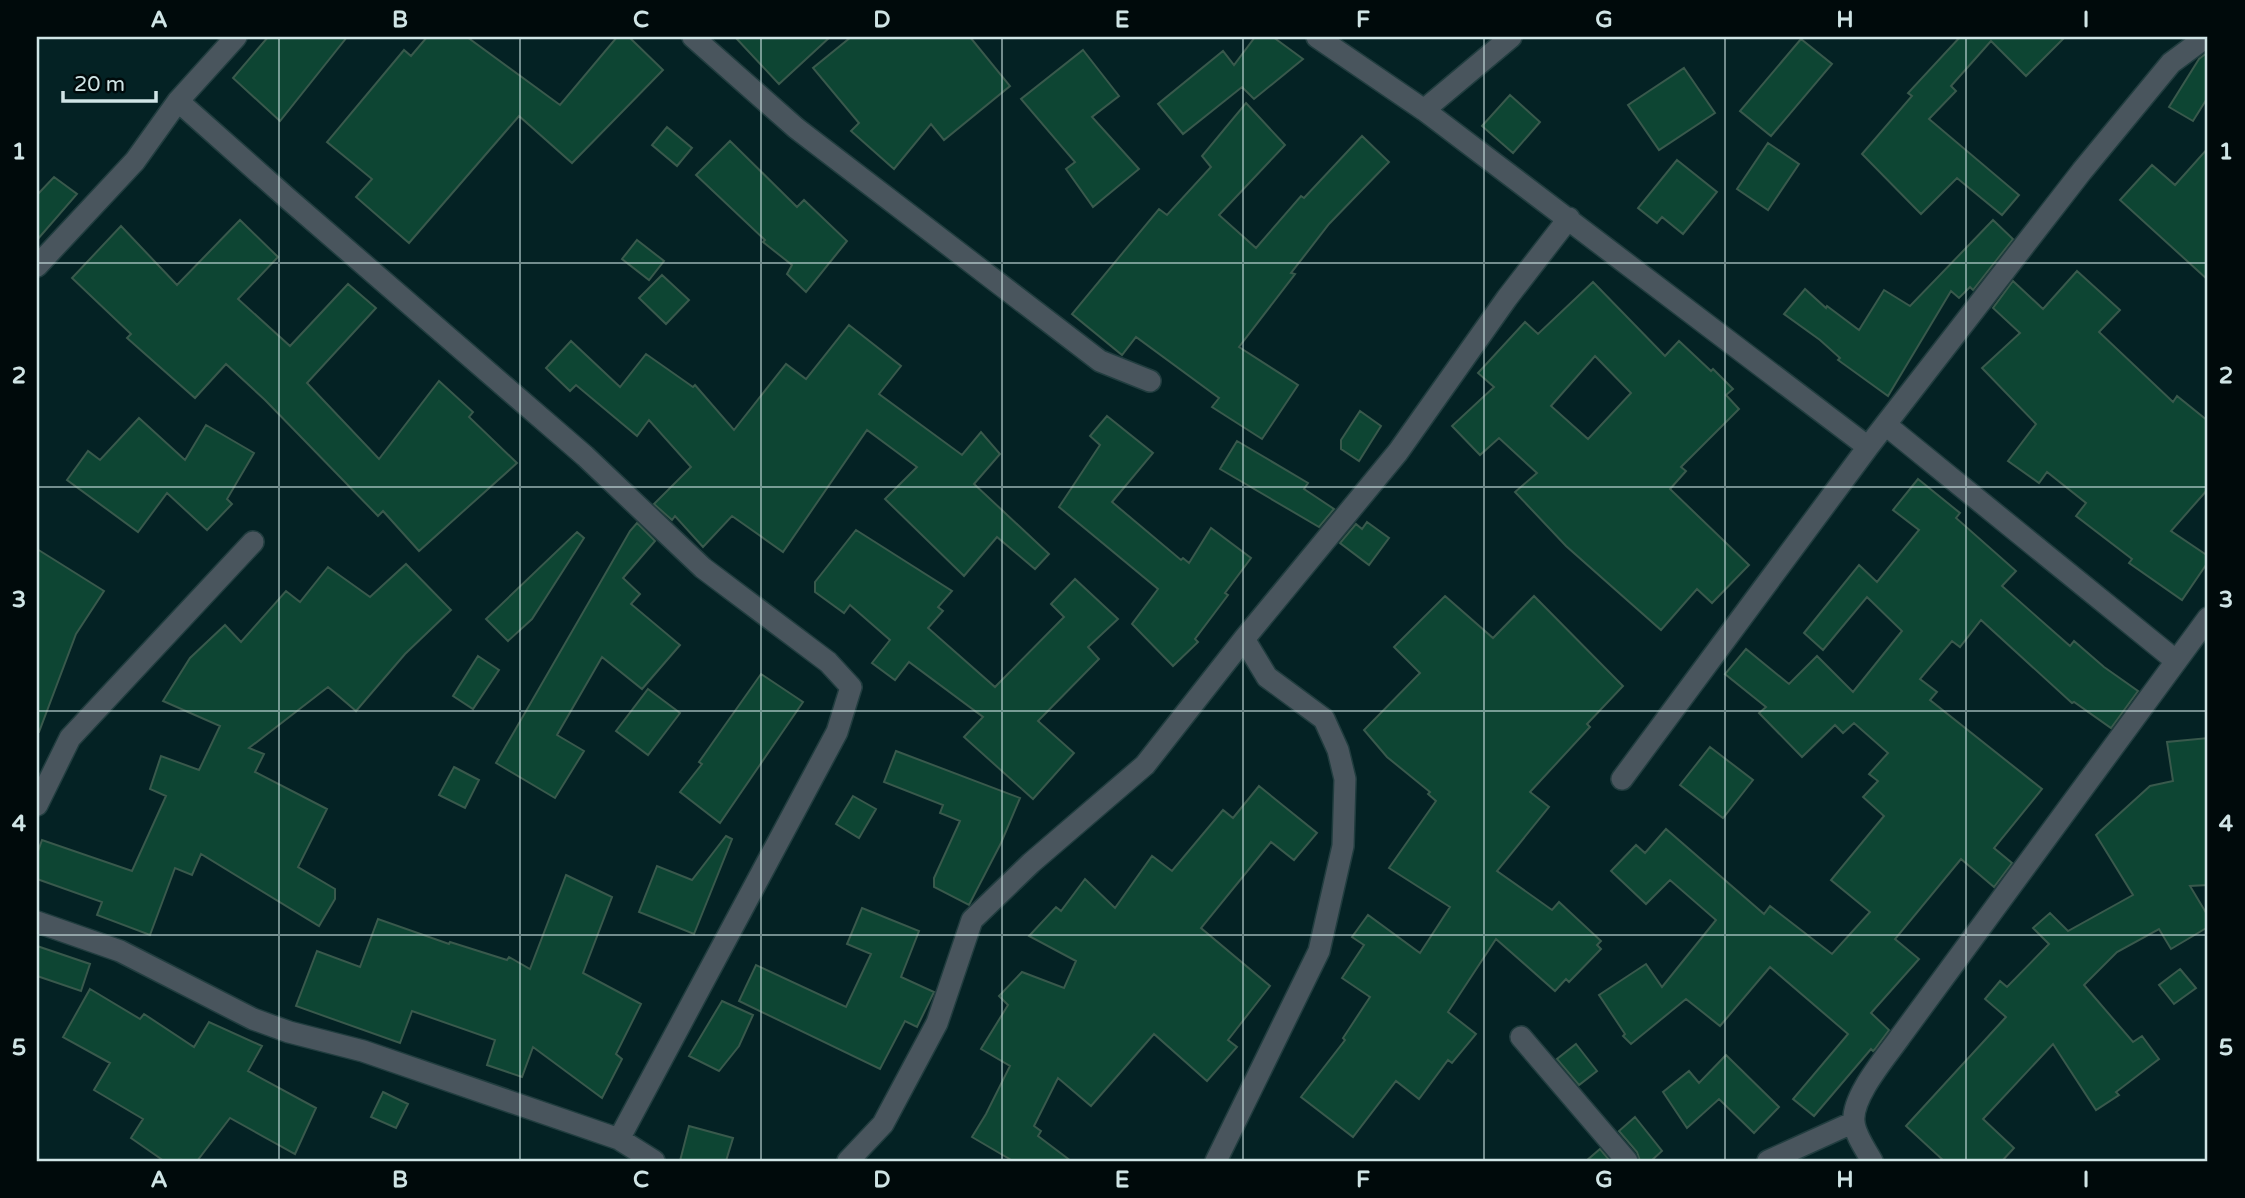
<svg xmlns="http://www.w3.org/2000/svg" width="2245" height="1198" font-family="'Varela Round',sans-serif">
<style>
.building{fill:#0d4533;stroke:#39594c;stroke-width:2;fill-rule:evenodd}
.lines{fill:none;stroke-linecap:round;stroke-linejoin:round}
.street-casing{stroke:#213d3f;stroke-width:24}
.street{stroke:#49555d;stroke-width:21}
.grid{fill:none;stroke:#d0e5e6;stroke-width:2;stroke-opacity:0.55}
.neatline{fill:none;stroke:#d0e5e6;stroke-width:2.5}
.grid-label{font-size:23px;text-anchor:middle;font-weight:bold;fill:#d0e5e6}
</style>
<rect width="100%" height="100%" fill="#042224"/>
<!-- building -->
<path class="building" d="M268,37H347L280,121L233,78Z
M427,37H467L560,105L617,37H629L663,70L572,163L519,116L409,243L356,197L372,179L327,142L404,50L411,56Z
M735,37H830L779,84Z
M851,37H970L1010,86L944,140L931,124L894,169L851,131L859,123L813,68Z
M1255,37H1273L1303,59L1254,99L1242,87L1183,134L1158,104L1223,51L1234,65Z
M1960,37H2065L2026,76L1991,41L1951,86L1956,91L1929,119L2019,195L2002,215L1957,178L1921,214L1862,154L1912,96L1908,93Z
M1801,39L1832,64L1771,136L1740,111Z
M1083,50L1119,96L1092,117L1139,169L1093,207L1066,169L1075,162L1021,99Z
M2208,52V97L2193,121L2169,107L2199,59Z
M1684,68L1715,113L1659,150L1628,105Z
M1510,95L1540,122L1513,153L1482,126Z
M1246,103L1285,145L1219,215L1256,248L1301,196L1304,198L1362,136L1389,162L1329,224L1291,273L1295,274L1239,347L1298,385L1262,439L1212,407L1219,398L1136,337L1122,355L1072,314L1159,209L1167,215L1211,167L1202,156Z
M667,127L692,148L677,166L652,145Z
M730,141L797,207L804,200L847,241L806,292L787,274L792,265L763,242L765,240L696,175Z
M1768,143L1799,164L1768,210L1737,189Z
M2208,148V280L2120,200L2152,165L2175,185Z
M1677,160L1717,192L1683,234L1662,217L1657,223L1638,208Z
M54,177L77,194L37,240V195Z
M240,220L278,257L238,299L290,346L348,284L376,308L307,383L379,459L439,381L473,412L469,417L517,463L419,551L383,511L378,516L265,400L226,364L195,398L127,338L131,334L72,278L121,226L177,285Z
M1993,220L2013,239L1973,290L1970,287L1959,298L1951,291L1888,396L1838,360L1840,358L1820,340L1784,314L1805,289L1826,308L1827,306L1859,330L1884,290L1910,306Z
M637,240L664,261L649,280L622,259Z
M2077,271L2120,310L2099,332L2173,402L2177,396L2208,421V489L2171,531L2208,556V562L2182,600L2129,563L2132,559L2076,516L2086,503L2047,472L2039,483L2008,461L2036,424L1982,368L2020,333L1993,308L2013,281L2043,309Z
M662,275L689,300L666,324L639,298Z
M1593,282L1665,356L1679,341L1711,371L1713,369L1733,389L1726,395L1739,409L1681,467L1686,471L1670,489L1749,565L1712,603L1697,589L1661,630L1566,546L1515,492L1537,473L1499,438L1480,455L1452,426L1494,387L1478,373L1525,322L1538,334ZM1595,356L1631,393L1588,439L1551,406Z
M849,325L901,366L879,394L962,455L981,432L1000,454L974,484L1049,554L1035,569L997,537L964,576L885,499L917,467L867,430L783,552L732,516L703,547L675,516L672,520L654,504L691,467L649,420L637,436L576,385L570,391L546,368L571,341L620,387L646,354L693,387L695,385L734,430L786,364L806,379Z
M1360,411L1381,426L1359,461L1341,449V440Z
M1107,416L1153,453L1112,502L1181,560L1183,558L1189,563L1211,528L1251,558L1225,593L1228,595L1195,639L1198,642L1173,666L1132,624L1158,589L1059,507L1100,445L1090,436Z
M139,418L185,460L206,425L254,453L227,499L232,504L207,530L167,493L138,532L67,480L88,451L100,460Z
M1237,441L1308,483L1304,489L1334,509L1319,527L1220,469Z
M1918,479L1960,513L1956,518L2016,571L2002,586L2070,646L2074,641L2104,667L2138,691L2111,728L2074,702L2072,703L1981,620L1960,647L1952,641L1920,679L1937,692L1930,700L2042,789L1994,848L2012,863L1994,887L1961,859L1895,939L1919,959L1871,1013L1889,1030L1875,1049L1873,1051L1871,1049L1814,1116L1793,1099L1848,1034L1770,967L1720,1026L1686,999L1631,1044L1623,1036L1625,1034L1599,995L1646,964L1662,987L1716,920L1670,880L1646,904L1611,871L1636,845L1645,853L1666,829L1764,914L1770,906L1832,954L1870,912L1831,880L1884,816L1863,797L1878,781L1869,774L1888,753L1854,723L1843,733L1835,725L1802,757L1759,713L1766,707L1725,674L1746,649L1789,684L1817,656L1853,692L1902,631L1867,597L1823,650L1804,633L1859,565L1877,582L1919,530L1893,510Z
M1367,522L1389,538L1369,565L1340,543L1356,524L1362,529Z
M637,523L655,541L623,578L640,594L631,604L680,645L642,689L602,657L557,735L584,751L555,798L496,763L630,531Z
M856,530L952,591L938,607L943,611L928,628L995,687L1064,617L1051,604L1075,579L1118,619L1088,647L1099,659L1038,721L1074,753L1033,799L964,737L983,717L909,662L895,680L872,663L890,640L850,605L844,613L815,592V582Z
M577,532L584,538L532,619L508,641L486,619Z
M37,549L104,591L76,634L39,732H37Z
M406,564L451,610L405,654L356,711L328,687L249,748L264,754L255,772L327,809L298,867L335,889V899L319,926L201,854L192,875L175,868L150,935L97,915L102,902L37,879V854L42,840L132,871L166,796L150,789L161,756L199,770L220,726L163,701L190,658L225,625L241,642L286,591L300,602L328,567L370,597Z
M1445,596L1493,638L1534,596L1623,686L1587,724L1590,727L1530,792L1549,807L1497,871L1552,910L1559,902L1601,941L1597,945L1601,949L1569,982L1566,979L1555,991L1496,939L1448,1012L1476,1034L1452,1063L1448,1060L1419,1099L1396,1081L1353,1137L1301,1097L1345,1040L1343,1038L1370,997L1342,978L1364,945L1352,937L1368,915L1420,953L1450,907L1389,868L1436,801L1428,794L1430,792L1387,757L1364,730L1420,673L1394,647Z
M478,656L499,670L473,709L453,696Z
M761,674L803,702L720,823L680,792L702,764L699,762Z
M648,689L680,713L648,755L616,731Z
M2208,738V885L2190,886L2208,916V927L2171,949L2159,929L2117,952L2084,985L2133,1042L2142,1036L2159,1059L2116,1092L2119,1095L2096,1110L2053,1044L1983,1119L2014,1148L2002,1161H1944L1906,1126L2006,1017L1985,999L2000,981L2007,987L2049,944L2033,928L2050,913L2068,931L2133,895L2096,835L2150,786L2173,781L2167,742Z
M1710,747L1753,780L1723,818L1680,785Z
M896,751L1020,798L1001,843L969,905L934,887V878L960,821L940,813L943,805L884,782Z
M454,767L479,780L465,808L439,795Z
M1259,786L1317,833L1294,860L1271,842L1201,928L1270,986L1228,1040L1237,1047L1207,1081L1154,1034L1091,1106L1058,1078L1034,1126L1041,1131L1038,1136L1071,1161H1013L972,1137L986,1114L1010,1066L981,1049L1008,1005L999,996L1022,972L1064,988L1076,961L1029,936L1056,907L1061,911L1085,879L1115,908L1152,856L1172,871L1223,810L1233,818Z
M853,796L876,809L859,838L836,824Z
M726,836L732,839L694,934L639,912L657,866L692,880Z
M566,875L612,897L583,973L641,1004L616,1054L622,1059L602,1098L533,1047L522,1077L487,1065L495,1040L412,1011L400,1043L296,1006L317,951L360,967L378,919L449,944L450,942L507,960L509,957L530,969Z
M862,908L919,931L901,977L934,992L917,1027L905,1021L880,1069L739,1001L756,965L846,1007L871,954L847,944Z
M37,946L90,964L81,991L37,976Z
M2180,969L2196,988L2174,1004L2159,985Z
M90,989L140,1019L144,1014L194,1047L209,1022L262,1046L248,1071L316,1108L295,1154L230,1118L197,1161H164L131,1138L143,1119L94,1090L110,1063L63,1037Z
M722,1001L753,1015L739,1046L719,1071L689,1056Z
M1576,1044L1597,1071L1579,1085L1557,1059Z
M1726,1055L1779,1107L1754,1133L1719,1099L1687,1128L1663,1092L1689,1071L1699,1083Z
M383,1092L408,1104L396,1128L371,1117Z
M1635,1117L1662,1151L1651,1161H1640L1637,1152L1619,1131Z
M689,1126L733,1138L726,1161H680Z
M1600,1149L1610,1161H1586Z"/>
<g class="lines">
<defs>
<path id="street" d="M693,37L796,128L1100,361L1150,381
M1317,37L1424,110L1868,447
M178,101L286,197L585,456L703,568L828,662L851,687L837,732L619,1139
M1424,110L1511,37
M37,266L135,161L178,101L236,37
M1886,425L2175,660
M1622,779L1868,447L2082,171L2171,63L2206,37
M37,805L70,738L253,542
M37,922L120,951L253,1019L289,1032L363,1051L619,1139L654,1161
M1521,1037L1627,1161
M848,1161L883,1124L937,1023L972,920L1031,863L1145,765L1244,639L1398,452L1507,298L1569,218
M1216,1161L1319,951L1343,846L1345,779L1338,750L1324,719L1267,677L1244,639
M1768,1161L1854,1122
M1872,1161C1866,1150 1855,1135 1854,1122C1851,1097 1886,1057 1900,1037L2208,618"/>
</defs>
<!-- street casing -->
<use href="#street" class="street-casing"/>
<!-- street -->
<use href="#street" class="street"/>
</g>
<!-- grid -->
<path class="grid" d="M279,37V1161M520,37V1161M761,37V1161M1002,37V1161M1243,37V1161M1484,37V1161M1725,37V1161M1966,37V1161M37,263H2208M37,487H2208M37,711H2208M37,935H2208"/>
<!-- border -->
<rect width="2245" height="1198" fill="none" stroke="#000a0b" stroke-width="77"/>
<!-- scale -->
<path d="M63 91v10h93v-10" fill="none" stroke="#d0e5e6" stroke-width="3.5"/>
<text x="74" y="91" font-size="21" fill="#d0e5e6" stroke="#000a0b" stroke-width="5" paint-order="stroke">20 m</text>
<rect x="38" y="38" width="2168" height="1122" class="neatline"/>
<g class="grid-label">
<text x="159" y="27">A</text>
<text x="400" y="27">B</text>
<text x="641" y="27">C</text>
<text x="882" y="27">D</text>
<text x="1122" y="27">E</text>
<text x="1363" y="27">F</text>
<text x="1604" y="27">G</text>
<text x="1845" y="27">H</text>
<text x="2086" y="27">I</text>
<text x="19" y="159">1</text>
<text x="2226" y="159">1</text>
<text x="19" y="383">2</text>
<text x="2226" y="383">2</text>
<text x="19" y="607">3</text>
<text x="2226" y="607">3</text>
<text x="19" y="831">4</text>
<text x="2226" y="831">4</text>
<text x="19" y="1055">5</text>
<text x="2226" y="1055">5</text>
<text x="159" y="1187">A</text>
<text x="400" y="1187">B</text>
<text x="641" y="1187">C</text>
<text x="882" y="1187">D</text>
<text x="1122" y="1187">E</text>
<text x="1363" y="1187">F</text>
<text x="1604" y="1187">G</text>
<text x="1845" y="1187">H</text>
<text x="2086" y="1187">I</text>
</g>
</svg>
